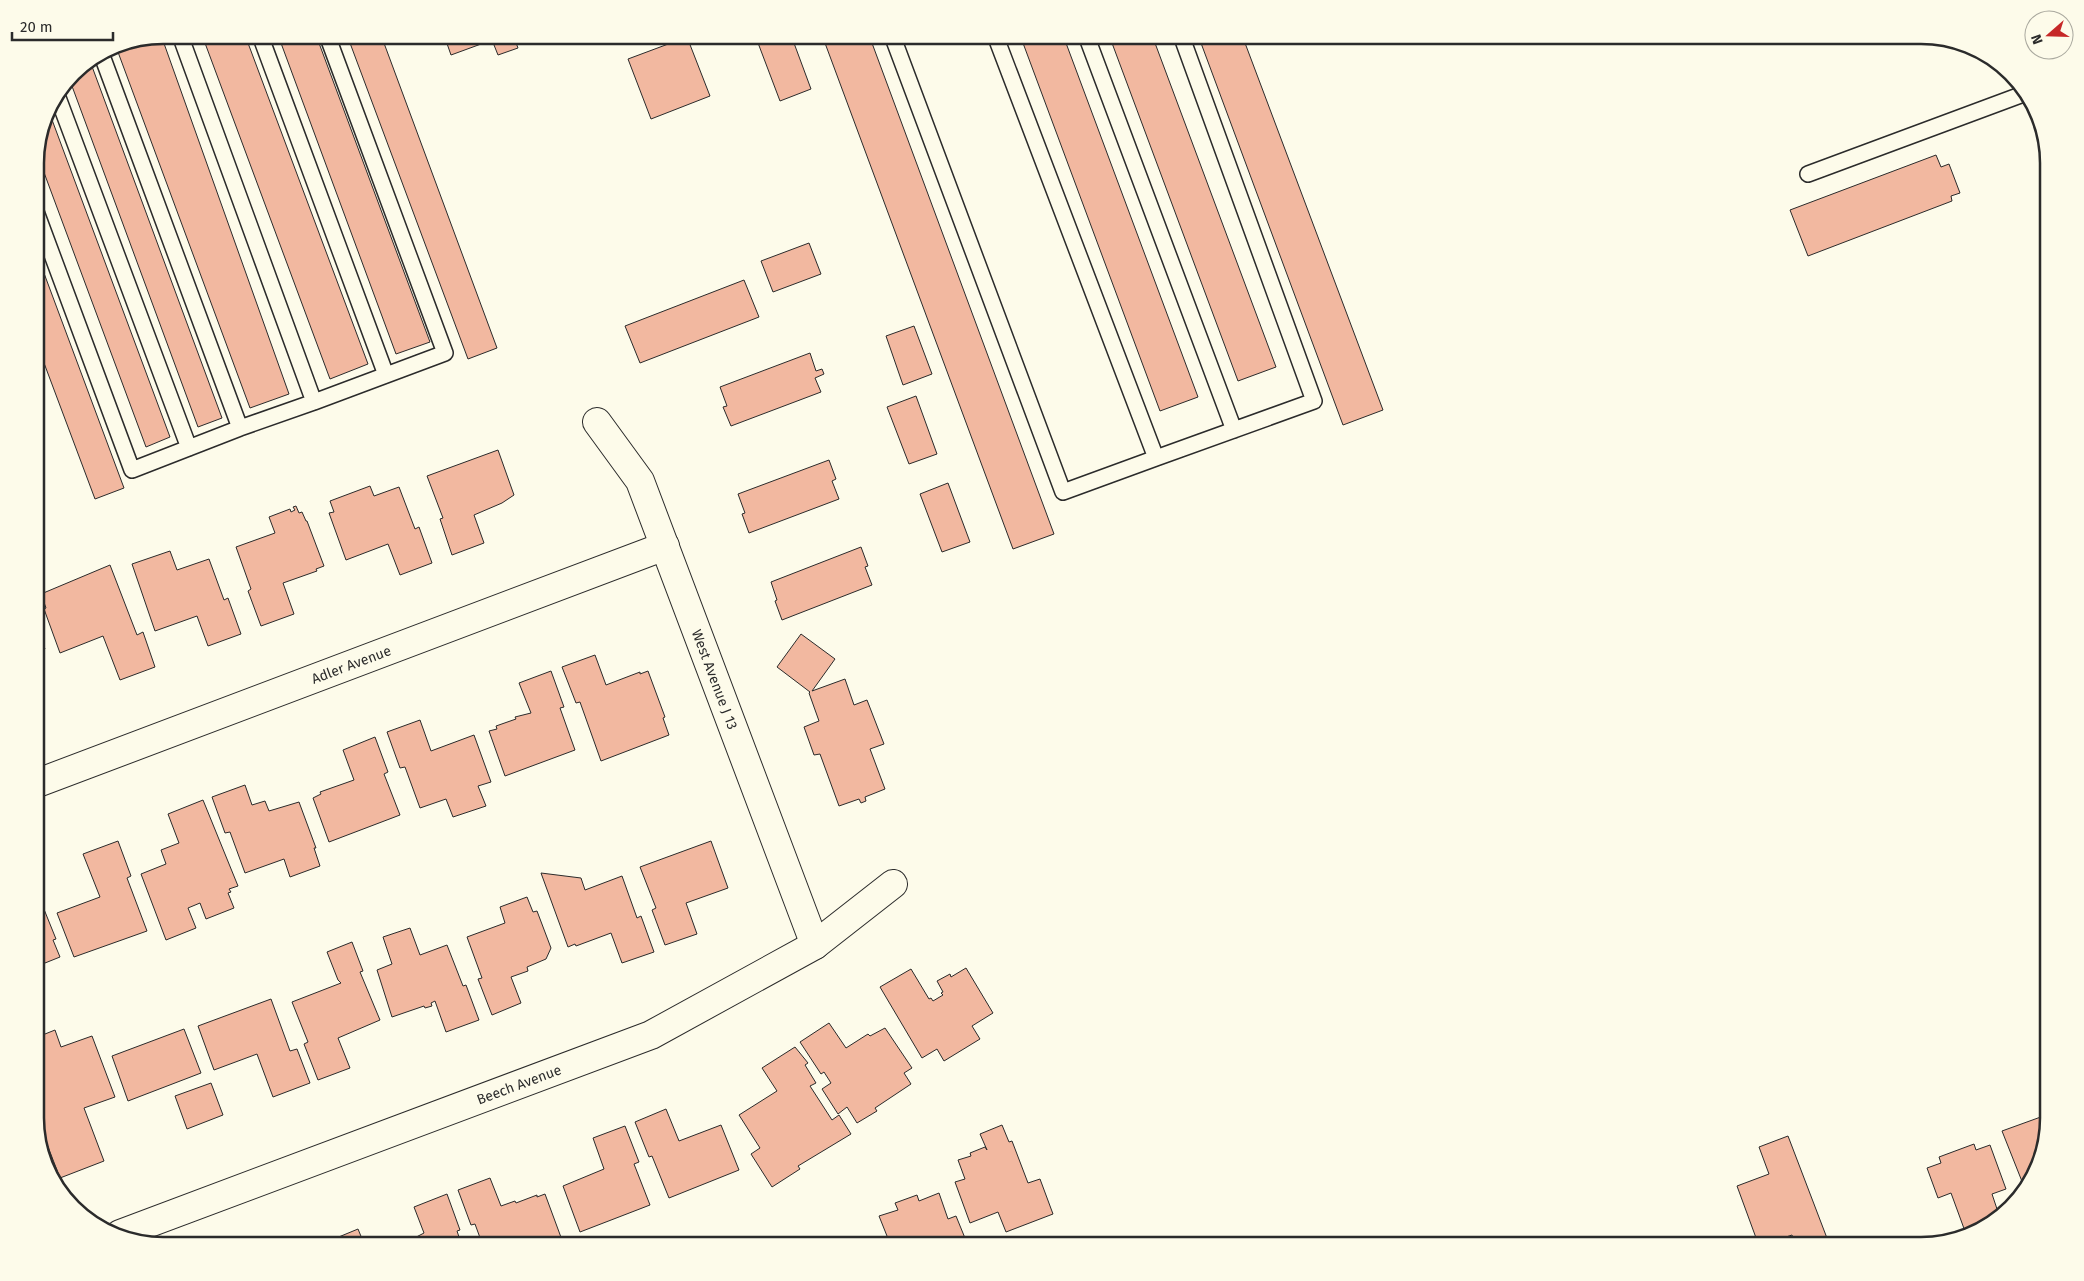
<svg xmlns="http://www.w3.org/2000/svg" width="2084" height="1281" font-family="'Fira Sans',sans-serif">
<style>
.building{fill:#f2b8a0;stroke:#2b2b2b}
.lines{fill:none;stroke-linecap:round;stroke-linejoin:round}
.service-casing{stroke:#2b2b2b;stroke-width:18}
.minor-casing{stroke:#2b2b2b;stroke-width:30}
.service{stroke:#fdfbea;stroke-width:15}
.minor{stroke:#fdfbea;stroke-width:28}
.labels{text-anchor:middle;stroke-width:4;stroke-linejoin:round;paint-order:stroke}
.street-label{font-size:14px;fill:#2b2b2b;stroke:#fdfbea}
.rim{fill:none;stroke:#2b2b2b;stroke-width:2.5}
</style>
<rect width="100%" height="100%" fill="#fdfbea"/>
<!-- building -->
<path class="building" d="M161,35L289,394L250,408L115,44Z
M202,35H245L368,364L330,379Z
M278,35H316L430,342L396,354Z
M347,35H381L497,348L468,359Z
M444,35H513L518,48L498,55L492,40L451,55Z
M755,35H791L811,89L780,101Z
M822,35H869L1054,534L1013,549Z
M1020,35H1063L1198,397L1160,411Z
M1109,35H1152L1276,367L1238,381Z
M1198,35H1242L1383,410L1343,425Z
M687,37L710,96L651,119L628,59Z
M90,61L222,418L198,427L69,78L73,72Z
M48,109L170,437L146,447L36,151L45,114Z
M1936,155L1941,167L1949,164L1960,193L1951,196L1952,201L1808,256L1790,210Z
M809,243L821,274L773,292L761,261Z
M35,249L124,488L95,499L35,339Z
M744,280L759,317L640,363L625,326Z
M914,326L932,374L903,385L886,336Z
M810,353L816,371L822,369L824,374L815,378L821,392L731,426L723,407L727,406L720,387Z
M916,396L937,454L909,464L887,407Z
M498,450L514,495L502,503L474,515L484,543L452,555L440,519L443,518L427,476Z
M829,460L836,479L832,481L839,499L749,533L742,514L745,513L738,494Z
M948,483L970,542L942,552L920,494Z
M370,486L374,496L399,487L415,529L419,527L432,563L400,575L388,544L346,560L329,513L334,512L330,501Z
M296,506L299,513L302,512L306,521H307L324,566L316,569L317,571L283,583L294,614L261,626L248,591L251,589L236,547L275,533L269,517L290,509L291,512L295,510L293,507Z
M861,547L868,566L865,567L872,585L782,620L775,601L777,600L771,582Z
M170,551L177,570L209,559L224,600L228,598L241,634L208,646L197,616L155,631L132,564Z
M110,565L137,635L143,632L155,667L120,680L103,636L60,653L44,609L46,608L41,594Z
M35,622L45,649L35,652Z
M801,634L835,659L812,691L845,679L854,705L867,700L884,744L870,749L885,789L865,797L866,801L861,803L859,799L839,806L820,754L814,755L804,727L819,721L809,693L810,692L777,667Z
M595,655L606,685L640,672V674L648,671L665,717L663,718L669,735L601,761L580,702L576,703L562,667Z
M551,671L564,707L560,708L575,750L505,776L489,731L497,729L496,726L516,719L515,717L531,713L519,683Z
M420,720L431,751L474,735L491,782L478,786L486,806L453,817L446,799L420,808L405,767L400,768L387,732Z
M375,737L388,772L384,774L400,815L329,842L313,798L321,794L320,792L354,780L343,750Z
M245,785L252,805L265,801L269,811L299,802L316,848H314L320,866L290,877L284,859L245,873L230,832L225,833L212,797Z
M203,800L238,886L229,889L231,892L228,893L234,908L206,919L200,903L188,908L196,928L166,940L141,874L166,864L161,850L179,843L168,814Z
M118,841L131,876L127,878L147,931L74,957L57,913L100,897L83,854Z
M711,841L728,888L686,903L697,934L665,945L652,910L656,908L640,867Z
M541,873L581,878L585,890L622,876L637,918L641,916L654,952L622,963L611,933L576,946L575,944L568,947Z
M35,887L56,939L53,940L60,957L35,967Z
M527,897L533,912L537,911L551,948L546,959L527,967L528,971L511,977L521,1003L492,1015L478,979L482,978L467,937L505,923L500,907Z
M410,928L420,955L447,945L463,986L466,985L479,1020L446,1032L435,1001L431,1003L432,1006L425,1008L424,1006L392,1017L377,970L392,964L383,937Z
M352,942L363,971L360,972L380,1020L338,1038L350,1068L318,1080L304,1044L308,1042L292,1002L341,983L338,980L327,952Z
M966,968L993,1013L972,1026L980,1039L944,1061L937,1049L922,1058L880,987L911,969L929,999L931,998L933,1001L943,995L941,993L943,992L937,981L950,974L951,977Z
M271,999L290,1051L297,1049L310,1083L273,1097L257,1054L214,1070L198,1026Z
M829,1023L846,1048L868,1034L870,1036L885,1028L912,1068L904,1073L911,1084L875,1108L877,1111L857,1123L847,1107L838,1114L822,1089L831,1083L824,1072L821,1074L800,1042Z
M184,1029L201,1073L128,1101L112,1056Z
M55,1030L61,1047L92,1036L115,1097L84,1108L104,1161L60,1178L35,1113V1038Z
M795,1047L808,1063L805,1065L816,1083L810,1086L832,1120L839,1115L851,1134L798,1166L800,1169L772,1187L751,1154L760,1148L739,1115L777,1091L762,1068Z
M211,1083L223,1115L187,1129L175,1096Z
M666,1109L679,1141L721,1125L739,1170L669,1198L652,1156L649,1157L635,1122Z
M2049,1114L2032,1182L2025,1189L2002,1131Z
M1002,1125L1009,1142L1012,1141L1028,1183L1040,1179L1053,1214L1006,1232L998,1212L970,1223L955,1182L965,1179L958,1160L971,1156L970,1153L985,1147L987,1150L980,1134Z
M625,1126L639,1162L634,1164L650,1205L580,1232L563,1186L604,1169L593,1138Z
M1788,1136L1830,1246H1796L1792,1235L1759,1246L1737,1186L1769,1174L1759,1147Z
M1974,1144L1976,1150L1990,1145L2006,1189L1992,1194L1999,1215L1985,1229L1966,1234L1951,1193L1938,1198L1927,1168L1941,1163L1939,1157Z
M490,1178L501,1206L515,1201L516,1203L537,1195V1197L545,1194L562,1240L557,1242L558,1246H483L475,1224L471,1225L458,1190Z
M939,1193L948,1219L956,1216L967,1243L959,1246H891L879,1216L898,1210L895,1203L917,1195L919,1201Z
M447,1194L460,1230L457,1231L462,1246H399L424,1233L414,1207Z
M358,1229L365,1246H331L329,1241Z"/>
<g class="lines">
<defs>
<path id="service" d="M260,35L386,375
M892,35L1063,492L1156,458
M995,35L1156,458L1314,401L1181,35
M1086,35L1234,430
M101,53L240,428L314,402L180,35
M57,95L189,448
M1808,174L2026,93
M35,209L132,470L240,428
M314,402L445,353L327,35"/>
<g id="minor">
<path id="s1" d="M597,422L640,481L815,945"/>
<path id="s2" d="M35,784L665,546"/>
<path id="s3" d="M120,1234L651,1035L815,945L893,884"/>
</g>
</defs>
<!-- service casing -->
<use href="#service" class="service-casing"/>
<!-- minor casing -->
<use href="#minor" class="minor-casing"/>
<!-- service -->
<use href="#service" class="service"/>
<!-- minor -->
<use href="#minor" class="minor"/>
</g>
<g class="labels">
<!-- street labels -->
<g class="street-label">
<text dy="5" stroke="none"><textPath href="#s2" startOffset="338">Adler Avenue</textPath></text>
<text dy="5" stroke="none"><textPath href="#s1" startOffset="285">West Avenue J 13</textPath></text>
<text dy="5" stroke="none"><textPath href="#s3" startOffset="426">Beech Avenue</textPath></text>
</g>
</g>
<!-- crop -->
<path d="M0 0H2084V1281H0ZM163 44H1921A119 119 0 0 1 2040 163V1118A119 119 0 0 1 1921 1237H163A119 119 0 0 1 44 1118V163A119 119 0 0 1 163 44Z" fill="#fdfbea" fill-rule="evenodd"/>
<path class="rim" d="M163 44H1921A119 119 0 0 1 2040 163V1118A119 119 0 0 1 1921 1237H163A119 119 0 0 1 44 1118V163A119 119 0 0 1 163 44Z"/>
<!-- north arrow -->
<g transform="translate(2049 35) rotate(250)"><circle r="24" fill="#fdfbea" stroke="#a9a89e"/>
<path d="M0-4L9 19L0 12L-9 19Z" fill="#c62828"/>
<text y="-8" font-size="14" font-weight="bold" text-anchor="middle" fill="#2b2b2b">N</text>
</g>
<!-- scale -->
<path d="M12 32v8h101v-8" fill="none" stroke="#2b2b2b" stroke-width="2.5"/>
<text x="20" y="32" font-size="15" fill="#2b2b2b" stroke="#fdfbea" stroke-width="4" paint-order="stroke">20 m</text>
</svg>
